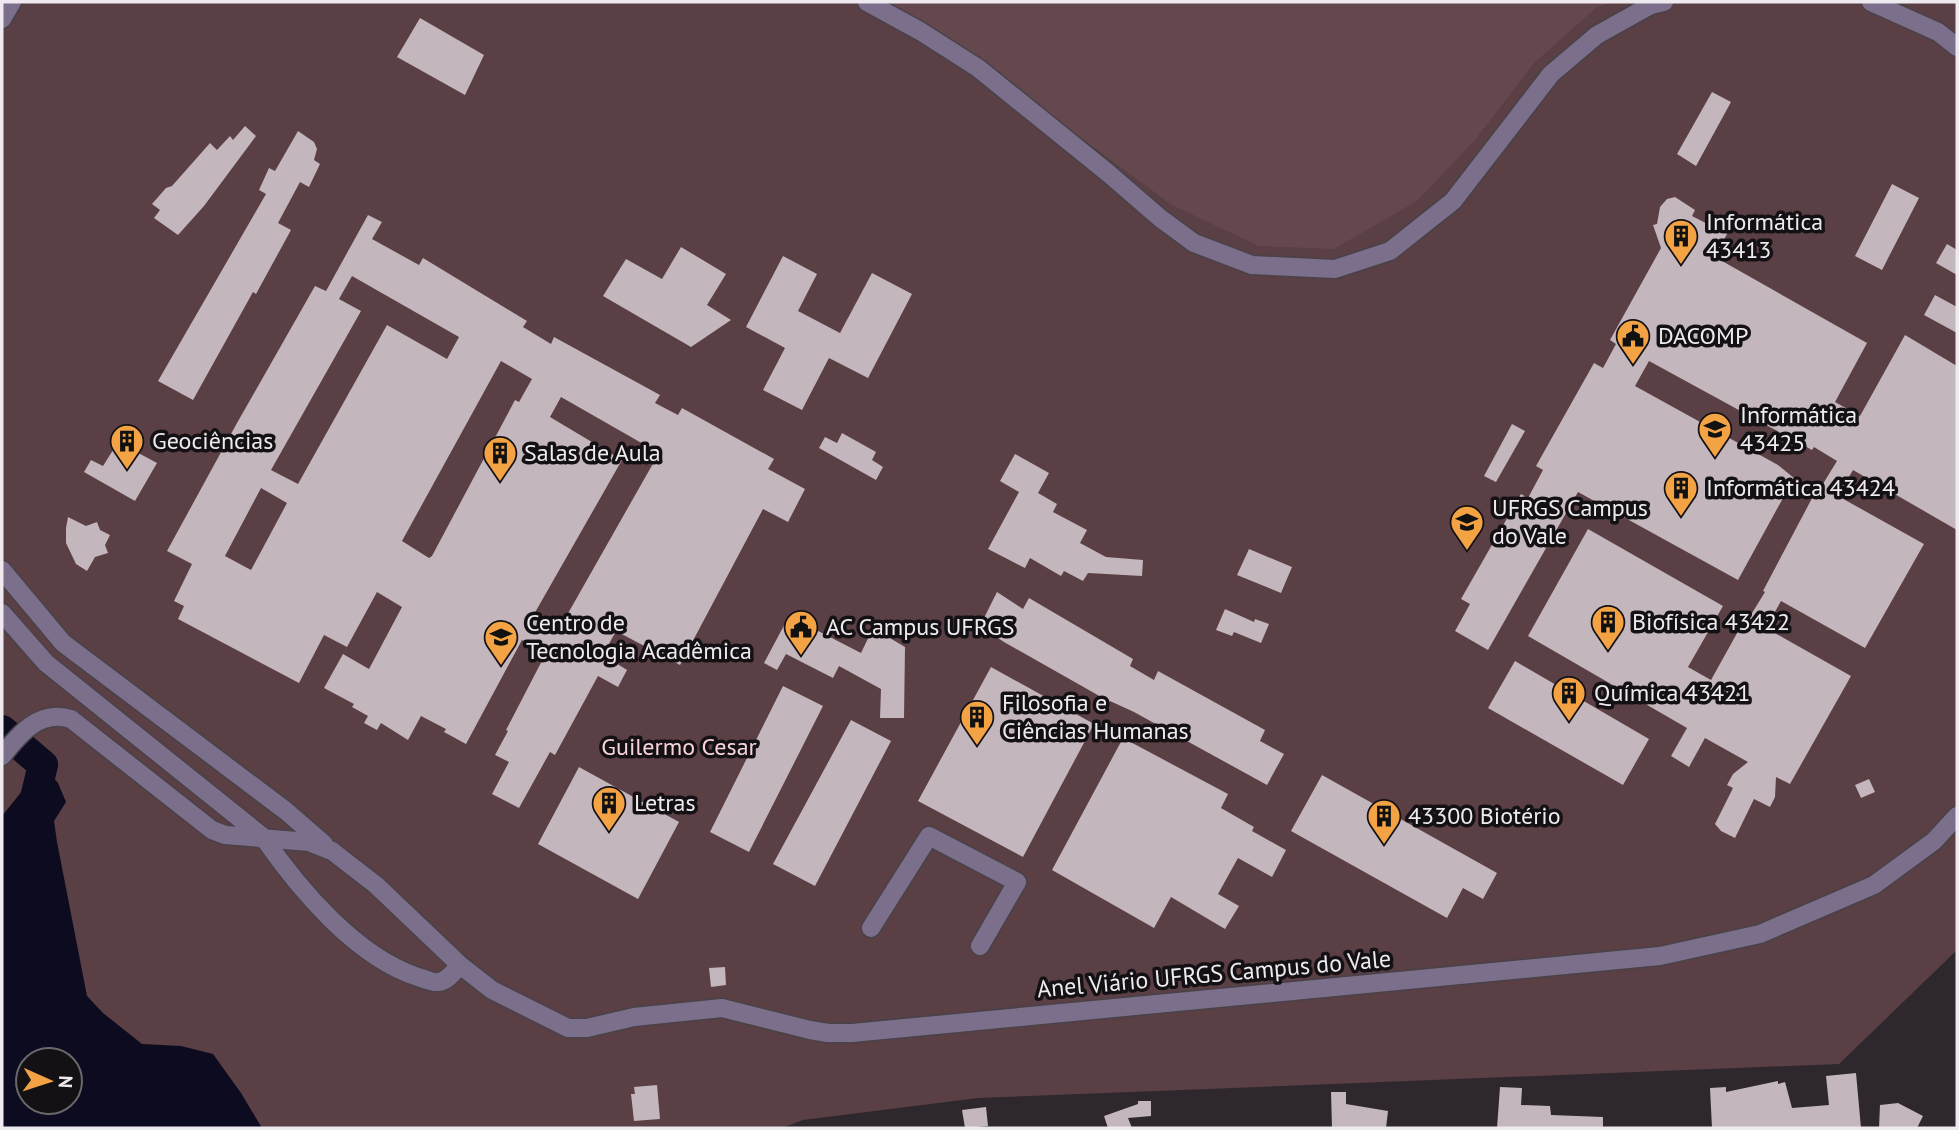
<svg xmlns="http://www.w3.org/2000/svg" width="1959" height="1130" font-family="'PT Sans',sans-serif">
<style>
.green{fill:#5a3f44;fill-rule:evenodd}
.forest{fill:#65484e}
.water{fill:#0c0b1f;fill-rule:evenodd}
.lines{fill:none;stroke-linecap:round;stroke-linejoin:round}
.river{stroke:#0c0b1f;stroke-width:30}
.building{fill:#c3b6bd;fill-rule:evenodd}
.minor-casing{stroke:#494249;stroke-width:21}
.minor{stroke:#7b6f8b;stroke-width:18}
.labels{text-anchor:middle;stroke-width:7;stroke-linejoin:round;paint-order:stroke}
.poi-label{font-size:24px;fill:#eeeaef;stroke:#141114;text-anchor:start}
.park-label{font-size:24px;fill:#f8d3da;stroke:#141114}
.street-label{font-size:24px;fill:#eeeaef;stroke:#141114}
</style>
<rect width="100%" height="100%" fill="#2e272e"/>
<!-- green -->
<path class="green" d="M2,2H1957V950L1839,1064L978,1098L803,1120L782,1128H2ZM28,1060H70V1102H28Z"/>
<!-- forest -->
<path class="forest" d="M880,2H1613L1597,7L1534,63L1475,140L1417,201L1334,249L1259,246L1172,205L962,50Z"/>
<!-- water -->
<path class="water" d="M43,765L58,783L66,802L54,821L57,842L87,996L103,1013L142,1044L181,1046L213,1054L241,1093L262,1128H2V816ZM28,1060H70V1102H28Z"/>
<g class="lines">
<!-- river -->
<path class="river" d="M2,730L43,765L34,802"/>
</g>
<!-- building -->
<path class="building" d="M420,18L484,55L465,95L397,57Z
M1712,92L1731,102L1696,166L1677,154Z
M245,126L256,136L204,206L178,235L154,218L160,210L152,204L166,188L172,186L210,143L217,150L230,136L233,140Z
M298,131L314,142L317,149L314,160L320,164L309,187L300,182L278,223L291,230L256,294L253,292L193,400L158,381L266,194L259,190L269,168L275,171Z
M1892,184L1919,198L1882,270L1855,256Z
M1675,197L1695,210L1692,216L1727,234L1715,257L1867,343L1835,402L1860,416L1905,335L1957,366V530L1853,470L1838,496L1924,544L1865,648L1781,601L1766,628L1851,676L1790,784L1776,777L1775,797L1770,807L1754,799L1735,838L1721,831L1715,824L1733,788L1727,785L1733,774L1748,762L1705,738L1689,767L1671,756L1687,728L1528,636L1588,529L1723,606L1688,667L1711,680L1746,617L1749,618L1765,592L1763,591L1819,485L1821,487L1837,461L1814,447L1812,450L1649,361L1635,386L1778,465L1794,478L1738,580L1578,492L1488,650L1455,631L1470,604L1461,599L1521,494L1528,498L1543,470L1536,466L1594,363L1603,368L1616,344L1610,340L1661,248L1653,225L1657,224L1660,207L1667,199Z
M368,215L382,222L372,239L419,265L423,258L527,321L523,327L551,344L554,337L660,395L655,403L678,415L682,408L774,459L768,469L805,489L788,522L763,509L680,665L616,631L603,655L627,670L618,687L598,676L555,755L550,752L519,808L492,794L509,762L495,755L508,731L506,730L546,653L522,640L466,744L444,732L446,729L421,716L408,740L381,723L377,730L364,723L368,716L352,707L354,704L324,688L343,654L369,669L402,607L377,592L347,647L324,635L299,683L178,619L184,606L174,601L192,564L167,551L237,423L315,286L326,291ZM352,276L459,337L447,359L387,325L298,484L271,470L361,311L339,299ZM501,361L532,379L519,402L515,400L432,556L429,558L402,541ZM561,397L659,453L558,631L533,616L622,460L550,417ZM261,488L287,503L251,570L225,556Z
M1947,244L1957,250V275L1936,263Z
M681,247L726,274L707,305L731,320L691,347L603,296L626,259L662,279Z
M783,256L817,274L798,311L840,333L872,273L912,294L868,378L829,358L802,410L763,390L785,348L746,327Z
M1935,295L1957,307V333L1924,315Z
M1512,424L1525,431L1496,482L1484,476Z
M842,433L876,452L872,460L883,467L876,480L819,448L825,437L837,443Z
M118,442L157,463L135,501L84,472L91,460L103,466Z
M1015,454L1049,473L1038,493L1057,504L1053,512L1087,530L1080,543L1106,557L1143,560L1142,576L1088,573L1083,581L1064,571L1061,576L1030,558L1025,568L988,549L1019,492L1000,481Z
M68,517L86,526L97,522L100,530L110,535L105,545L108,553L95,557L87,571L76,564L66,543V528Z
M1249,549L1292,567L1281,593L1237,575Z
M997,592L1023,609L1029,598L1133,659L1130,666L1154,680L1158,671L1265,730L1260,741L1284,754L1267,785L1134,712L1110,701V702L1004,642L980,626Z
M1225,609L1254,622L1255,619L1269,624L1261,643L1234,632L1232,636L1216,630Z
M789,616L861,653L873,628L905,647L904,718H880L881,689L839,666L833,678L786,654L777,670L764,663Z
M1515,661L1649,739L1623,785L1488,708Z
M991,667L1094,724L1023,857L918,801Z
M783,686L823,706L749,852L710,832Z
M851,720L891,741L815,886L773,864Z
M1123,738L1228,794L1221,808L1254,827L1252,831L1286,850L1272,877L1238,858L1218,894L1239,906L1225,929L1171,897L1154,928L1052,870Z
M579,767L679,822L638,899L538,844Z
M1322,775L1497,873L1483,899L1463,888L1447,918L1291,831Z
M1869,779L1875,792L1861,798L1855,785Z
M725,967L726,985L711,987L709,968Z
M1856,1073L1861,1128H1712L1710,1088L1726,1087V1092L1778,1081V1084L1785,1082L1792,1108L1829,1105L1826,1076Z
M657,1085L660,1119L634,1121L631,1094H635L634,1087Z
M1500,1087L1522,1088L1521,1105L1550,1106L1551,1115L1603,1117V1128H1497Z
M1331,1092H1346V1104L1388,1111L1386,1128H1332Z
M1138,1101H1151V1116L1128,1118L1132,1128H1108L1104,1116L1138,1104Z
M1898,1103L1923,1116L1917,1128H1879L1880,1105Z
M986,1107L988,1126L965,1128L962,1110Z"/>
<g class="lines">
<defs>
<path id="minor" d="M867,2L920,31L978,68L1108,173L1160,218L1194,243L1252,265L1335,269L1390,251L1453,201L1551,74L1597,35L1651,5L1664,2
M1871,2L1938,32L1957,47
M2,19L12,2
M2,570L63,643L286,811L324,844
M2,613L46,663L263,837C299,889 356,957 418,977C425,979 432,983 439,982C449,980 454,971 460,965
M2,756C19,734 40,709 71,719L212,830L225,835L309,842L332,851L376,885L460,965L492,990L568,1028H587L634,1017L722,1008L810,1030L828,1033H852L1660,956L1760,934L1874,885L1934,841L1957,816
M871,928L929,836L1017,882L980,946"/>
</defs>
<!-- minor casing -->
<use href="#minor" class="minor-casing"/>
<!-- minor -->
<use href="#minor" class="minor"/>
</g>
<!-- icons -->
<defs>
<symbol id="building-pin" viewBox="-11 -11 22 30"><path d="M0 17L-7.5 6A9.5 9.5 0 1 1 7.5 6Z" fill="#f4a344" stroke="#141114"/><path d="M-4-6H4V6H1V3H-1V6H-4ZM-2.5-4.3h1.7v1.8h-1.7ZM.8-4.3h1.7v1.8H.8ZM-2.5-1h1.7V.8h-1.7ZM.8-1h1.7V.8H.8Z" fill="#111"/></symbol>
<symbol id="civic-pin" viewBox="-11 -11 22 30"><path d="M0 17L-7.5 6A9.5 9.5 0 1 1 7.5 6Z" fill="#f4a344" stroke="#141114"/><path d="M-.6-6.5H3V-4.5H.6V-3L4-1V1h2V6H-6V1h2V-1L-.6-3ZM-1.2 2.5V6h2.4V2.5Z" fill="#111"/></symbol>
<symbol id="university-pin" viewBox="-11 -11 22 30"><path d="M0 17L-7.5 6A9.5 9.5 0 1 1 7.5 6Z" fill="#f4a344" stroke="#141114"/><path d="M0-5L7-2L0 1L-7-2ZM-4 1L0 2.5L4 1V4Q0 6-4 4Z" fill="#111"/></symbol>
</defs>
<g fill-rule="evenodd">
<use href="#building-pin" x="1662" y="217" width="38" height="52"/>
<use href="#civic-pin" x="1614" y="317" width="38" height="52"/>
<use href="#university-pin" x="1696" y="410" width="38" height="52"/>
<use href="#building-pin" x="108" y="422" width="38" height="52"/>
<use href="#building-pin" x="481" y="434" width="38" height="52"/>
<use href="#building-pin" x="1662" y="469" width="38" height="52"/>
<use href="#university-pin" x="1448" y="503" width="38" height="52"/>
<use href="#building-pin" x="1589" y="603" width="38" height="52"/>
<use href="#civic-pin" x="782" y="608" width="38" height="52"/>
<use href="#university-pin" x="482" y="618" width="38" height="52"/>
<use href="#building-pin" x="1550" y="674" width="38" height="52"/>
<use href="#building-pin" x="958" y="698" width="38" height="52"/>
<use href="#building-pin" x="590" y="784" width="38" height="52"/>
<use href="#building-pin" x="1365" y="797" width="38" height="52"/>
</g>
<g class="labels">
<!-- poi labels -->
<g class="poi-label">
<text x="1706" y="230">Informática<tspan x="1706" dy="28">43413</tspan></text>
<text x="1658" y="344">DACOMP</text>
<text x="1740" y="423">Informática<tspan x="1740" dy="28">43425</tspan></text>
<text x="152" y="449">Geociências</text>
<text x="524" y="461">Salas de Aula</text>
<text x="1706" y="496">Informática 43424</text>
<text x="1492" y="516">UFRGS Campus<tspan x="1492" dy="28">do Vale</tspan></text>
<text x="1632" y="630">Biofísica 43422</text>
<text x="526" y="631">Centro de<tspan x="526" dy="28">Tecnologia Acadêmica</tspan></text>
<text x="826" y="635">AC Campus UFRGS</text>
<text x="1594" y="701">Química 43421</text>
<text x="1002" y="711">Filosofia e<tspan x="1002" dy="28">Ciências Humanas</tspan></text>
<text x="634" y="811">Letras</text>
<text x="1408" y="824">43300 Biotério</text>
</g>
<!-- park labels -->
<g class="park-label">
<text x="679" y="755">Guilermo Cesar</text>
</g>
<!-- street labels -->
<g class="street-label">
<text transform="translate(1214 974) rotate(-5)" y="8">Anel Viário UFRGS Campus do Vale</text>
</g>
</g>
<!-- border -->
<rect width="1959" height="1130" fill="none" stroke="#eeeaef" stroke-width="7"/>
<!-- north arrow -->
<g transform="translate(49 1081) rotate(93)"><circle r="33" fill="#141114" stroke="#6b686c" stroke-width="2"/>
<path d="M0-5L12 26L0 18L-12 26Z" fill="#f4a344"/>
<text y="-10" font-size="19" font-weight="bold" text-anchor="middle" fill="#eeeaef">N</text>
</g>
</svg>
